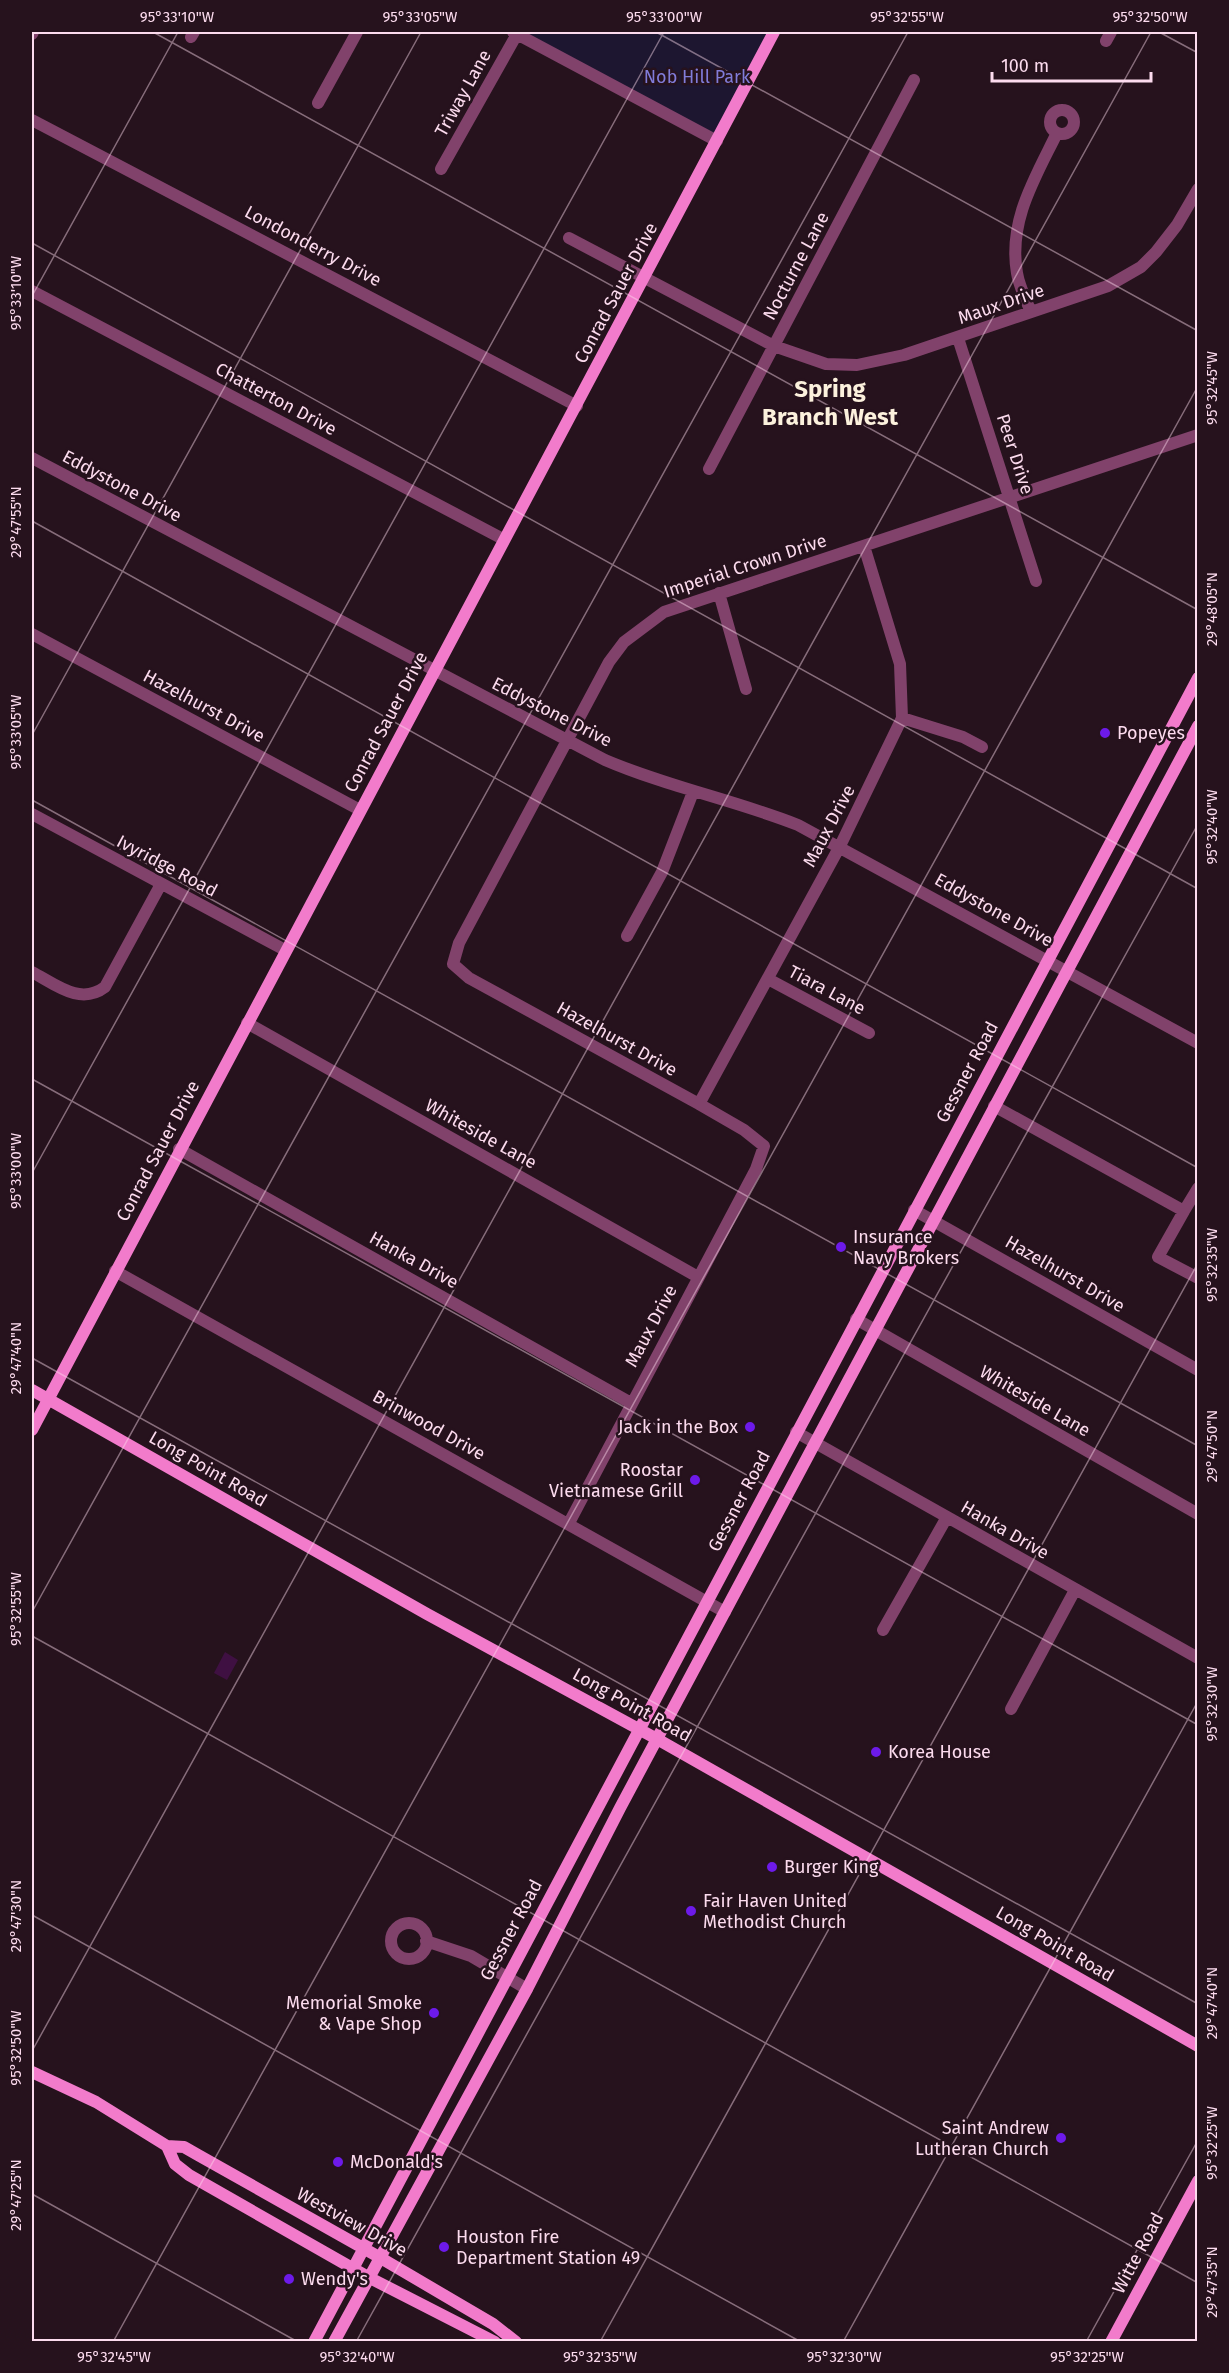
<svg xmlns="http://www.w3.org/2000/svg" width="1229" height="2373" font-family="'Fira Sans',sans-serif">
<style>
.green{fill:#1d1630}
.water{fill:#3f1042}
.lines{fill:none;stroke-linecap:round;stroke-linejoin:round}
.street{stroke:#81426b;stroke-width:12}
.secondary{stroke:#f27bcb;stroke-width:12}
.ticks{fill:none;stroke:#fcdbee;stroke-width:1.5;stroke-opacity:0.45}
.poi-dot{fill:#6d1ae9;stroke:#26121d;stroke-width:2}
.labels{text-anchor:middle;stroke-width:5;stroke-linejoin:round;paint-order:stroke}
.park-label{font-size:18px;fill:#817cd9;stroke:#26121d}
.street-label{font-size:18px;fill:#fcdbee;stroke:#26121d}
.poi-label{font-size:18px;fill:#fcdbee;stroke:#26121d;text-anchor:start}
.district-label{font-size:24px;font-weight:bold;fill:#fcf1dd;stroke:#26121d}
.neatline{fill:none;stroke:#fcdbee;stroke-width:2}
.ticks-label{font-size:15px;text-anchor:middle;fill:#fcdbee}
</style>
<rect width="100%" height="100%" fill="#26121d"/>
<!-- green -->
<path class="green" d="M512,32H774L717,141Z"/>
<!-- water -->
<path class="water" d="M225,1652L238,1660L227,1680L214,1673Z"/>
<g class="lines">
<!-- street -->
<path class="street" d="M513,32L717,141
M32,34L33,32
M191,37L194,32
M1106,41L1111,32
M318,103L357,32
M1050 122a12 12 0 1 1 24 0a12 12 0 1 1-24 0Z
M32,120L577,406
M441,169L517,34
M569,238L774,346L826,364L857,365L904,355L1108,286L1141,267L1156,252L1177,225L1198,189
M32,291L503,539
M1031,312C1026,300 1019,286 1017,273C1008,221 1035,178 1057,133
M958,338L1036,581
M32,458L605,760C668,787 735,800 798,825L1198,1043
M709,469L914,80
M719,593L746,689
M32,634L360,810
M902,718L963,737L982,747
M32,814L285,950
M627,936L662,872L693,792
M32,972C55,984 80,1006 105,987L161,884
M768,979L869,1033
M247,1023L698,1277
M699,1104L840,846L902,718L900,664L864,546
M994,1106L1184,1211L1198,1188
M179,1149L631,1403
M914,1210L1198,1370
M1184,1211L1158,1257L1198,1278
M115,1271L725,1612
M856,1319L1198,1514
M796,1432L1198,1658
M569,1523L756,1169L764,1146L744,1130L699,1104L469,978L453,964L459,943L609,662L624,642L664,612L1198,435
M883,1630L947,1517
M1011,1709L1075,1590
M391 1941a18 18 0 1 1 36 0a18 18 0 1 1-36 0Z
M426,1941L471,1956L527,1989"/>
<!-- secondary -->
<path class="secondary" d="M32,1390L427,1614L657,1739L1198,2046
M32,1430L774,32
M32,2072L96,2102L167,2146L184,2147L198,2155L379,2257L493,2324L516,2342
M167,2146L175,2164L189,2175L368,2277L495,2342
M314,2342L1198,678
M334,2342L527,1989L620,1808L1198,726
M1111,2342L1198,2181"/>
</g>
<!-- ticks -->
<path class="ticks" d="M153,32L1198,610M656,32L1198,331M1159,32L1198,53M32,243L1198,889M32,296L178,32M32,521L1198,1168M32,735L421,32M32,800L1198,1446M32,1079L1198,1725M32,1173L664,32M32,1358L1198,2004M32,1612L908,32M32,1636L1198,2283M32,1915L801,2342M32,2051L1151,32M32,2194L298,2342M113,2342L1198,386M356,2342L1198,824M600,2342L1198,1263M843,2342L1198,1701M1086,2342L1198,2140"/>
<!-- markers -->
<g class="poi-dot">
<circle cx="1105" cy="733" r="6"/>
<circle cx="841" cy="1247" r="6"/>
<circle cx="750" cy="1427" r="6"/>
<circle cx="695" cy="1480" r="6"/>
<circle cx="876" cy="1752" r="6"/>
<circle cx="772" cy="1867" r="6"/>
<circle cx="691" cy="1911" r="6"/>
<circle cx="434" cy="2013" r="6"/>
<circle cx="1061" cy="2138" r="6"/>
<circle cx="338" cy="2162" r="6"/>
<circle cx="444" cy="2247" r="6"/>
<circle cx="289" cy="2279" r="6"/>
</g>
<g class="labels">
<!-- park labels -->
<g class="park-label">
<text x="697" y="83">Nob Hill Park</text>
</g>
<!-- street labels -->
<g class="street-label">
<text transform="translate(463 93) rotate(-61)" y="6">Triway Lane</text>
<text transform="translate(313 246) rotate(28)" y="6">Londonderry Drive</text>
<text transform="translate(796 266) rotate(-62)" y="6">Nocturne Lane</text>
<text transform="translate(616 293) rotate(-62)" y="6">Conrad Sauer Drive</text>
<text transform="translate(1001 304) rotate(-19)" y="6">Maux Drive</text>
<text transform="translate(276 399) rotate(28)" y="6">Chatterton Drive</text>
<text transform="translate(1015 454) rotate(72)" y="6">Peer Drive</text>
<text transform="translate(122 486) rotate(28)" y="6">Eddystone Drive</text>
<text transform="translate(745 566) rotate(-18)" y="6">Imperial Crown Drive</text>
<text transform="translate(204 706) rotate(28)" y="6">Hazelhurst Drive</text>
<text transform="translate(552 712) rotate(27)" y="6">Eddystone Drive</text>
<text transform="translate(386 722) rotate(-62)" y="6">Conrad Sauer Drive</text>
<text transform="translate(829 826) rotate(-62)" y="6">Maux Drive</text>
<text transform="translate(167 866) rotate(28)" y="6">Ivyridge Road</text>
<text transform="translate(994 910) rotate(29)" y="6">Eddystone Drive</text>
<text transform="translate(827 990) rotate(28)" y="6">Tiara Lane</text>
<text transform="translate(617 1039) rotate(29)" y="6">Hazelhurst Drive</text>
<text transform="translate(967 1072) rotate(-62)" y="6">Gessner Road</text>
<text transform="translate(481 1134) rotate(29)" y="6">Whiteside Lane</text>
<text transform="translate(158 1151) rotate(-62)" y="6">Conrad Sauer Drive</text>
<text transform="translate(414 1260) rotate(29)" y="6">Hanka Drive</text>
<text transform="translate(1065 1274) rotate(30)" y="6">Hazelhurst Drive</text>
<text transform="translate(651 1326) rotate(-62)" y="6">Maux Drive</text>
<text transform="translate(1035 1401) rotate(30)" y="6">Whiteside Lane</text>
<text transform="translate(429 1425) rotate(29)" y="6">Brinwood Drive</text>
<text transform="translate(208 1469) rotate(30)" y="6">Long Point Road</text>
<text transform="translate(739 1501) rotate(-62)" y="6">Gessner Road</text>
<text transform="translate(1005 1530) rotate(30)" y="6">Hanka Drive</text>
<text transform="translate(632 1705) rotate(29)" y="6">Long Point Road</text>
<text transform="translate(511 1930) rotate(-62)" y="6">Gessner Road</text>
<text transform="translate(1055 1944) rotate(30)" y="6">Long Point Road</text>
<text transform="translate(352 2222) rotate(29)" y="6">Westview Drive</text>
<text transform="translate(1138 2253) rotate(-62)" y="6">Witte Road</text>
</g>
<!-- poi labels -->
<g class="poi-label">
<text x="1117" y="739">Popeyes</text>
<text x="853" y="1243">Insurance<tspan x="853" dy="21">Navy Brokers</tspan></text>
<text x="738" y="1433" text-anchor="end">Jack in the Box</text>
<text x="683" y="1476" text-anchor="end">Roostar<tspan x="683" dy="21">Vietnamese Grill</tspan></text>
<text x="888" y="1758">Korea House</text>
<text x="784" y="1873">Burger King</text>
<text x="703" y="1907">Fair Haven United<tspan x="703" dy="21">Methodist Church</tspan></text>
<text x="422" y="2009" text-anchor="end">Memorial Smoke<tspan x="422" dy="21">&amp; Vape Shop</tspan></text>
<text x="1049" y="2134" text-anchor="end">Saint Andrew<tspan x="1049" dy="21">Lutheran Church</tspan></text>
<text x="350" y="2168">McDonald's</text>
<text x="456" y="2243">Houston Fire<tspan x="456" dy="21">Department Station 49</tspan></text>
<text x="301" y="2285">Wendy's</text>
</g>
<!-- district labels -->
<g class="district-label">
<text x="830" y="397">Spring<tspan x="830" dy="28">Branch West</tspan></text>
</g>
</g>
<!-- border -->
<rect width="1229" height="2373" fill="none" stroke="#26121d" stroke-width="66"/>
<!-- scale -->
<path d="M992 72v9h159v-9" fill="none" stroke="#fcdbee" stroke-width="3"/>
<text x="1001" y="72" font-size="18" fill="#fcdbee" stroke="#26121d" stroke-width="4.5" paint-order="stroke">100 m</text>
<rect x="33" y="33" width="1163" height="2307" class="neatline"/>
<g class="ticks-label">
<text x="177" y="22">95°33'10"W</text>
<text x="420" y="22">95°33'05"W</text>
<text x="664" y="22">95°33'00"W</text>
<text x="907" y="22">95°32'55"W</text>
<text x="1150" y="22">95°32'50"W</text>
<text transform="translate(16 293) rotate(-90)" y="5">95°33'10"W</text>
<text transform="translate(1212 388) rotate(-90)" y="5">95°32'45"W</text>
<text transform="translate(16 522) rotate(-90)" y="5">29°47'55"N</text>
<text transform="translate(1212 609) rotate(-90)" y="5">29°48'05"N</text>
<text transform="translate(16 732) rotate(-90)" y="5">95°33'05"W</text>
<text transform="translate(1212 827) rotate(-90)" y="5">95°32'40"W</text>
<text transform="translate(16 1171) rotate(-90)" y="5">95°33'00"W</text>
<text transform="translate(1212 1265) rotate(-90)" y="5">95°32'35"W</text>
<text transform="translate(16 1358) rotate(-90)" y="5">29°47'40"N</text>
<text transform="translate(1212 1446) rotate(-90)" y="5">29°47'50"N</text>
<text transform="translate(16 1609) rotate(-90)" y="5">95°32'55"W</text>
<text transform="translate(1212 1704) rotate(-90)" y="5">95°32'30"W</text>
<text transform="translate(16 1916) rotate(-90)" y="5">29°47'30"N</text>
<text transform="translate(1212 2003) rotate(-90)" y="5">29°47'40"N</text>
<text transform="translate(16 2048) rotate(-90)" y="5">95°32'50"W</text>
<text transform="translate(1212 2143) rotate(-90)" y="5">95°32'25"W</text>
<text transform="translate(16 2195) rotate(-90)" y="5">29°47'25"N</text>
<text transform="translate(1212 2282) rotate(-90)" y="5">29°47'35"N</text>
<text x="114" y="2362">95°32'45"W</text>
<text x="357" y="2362">95°32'40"W</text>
<text x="600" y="2362">95°32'35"W</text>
<text x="844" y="2362">95°32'30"W</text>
<text x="1087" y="2362">95°32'25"W</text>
</g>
</svg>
